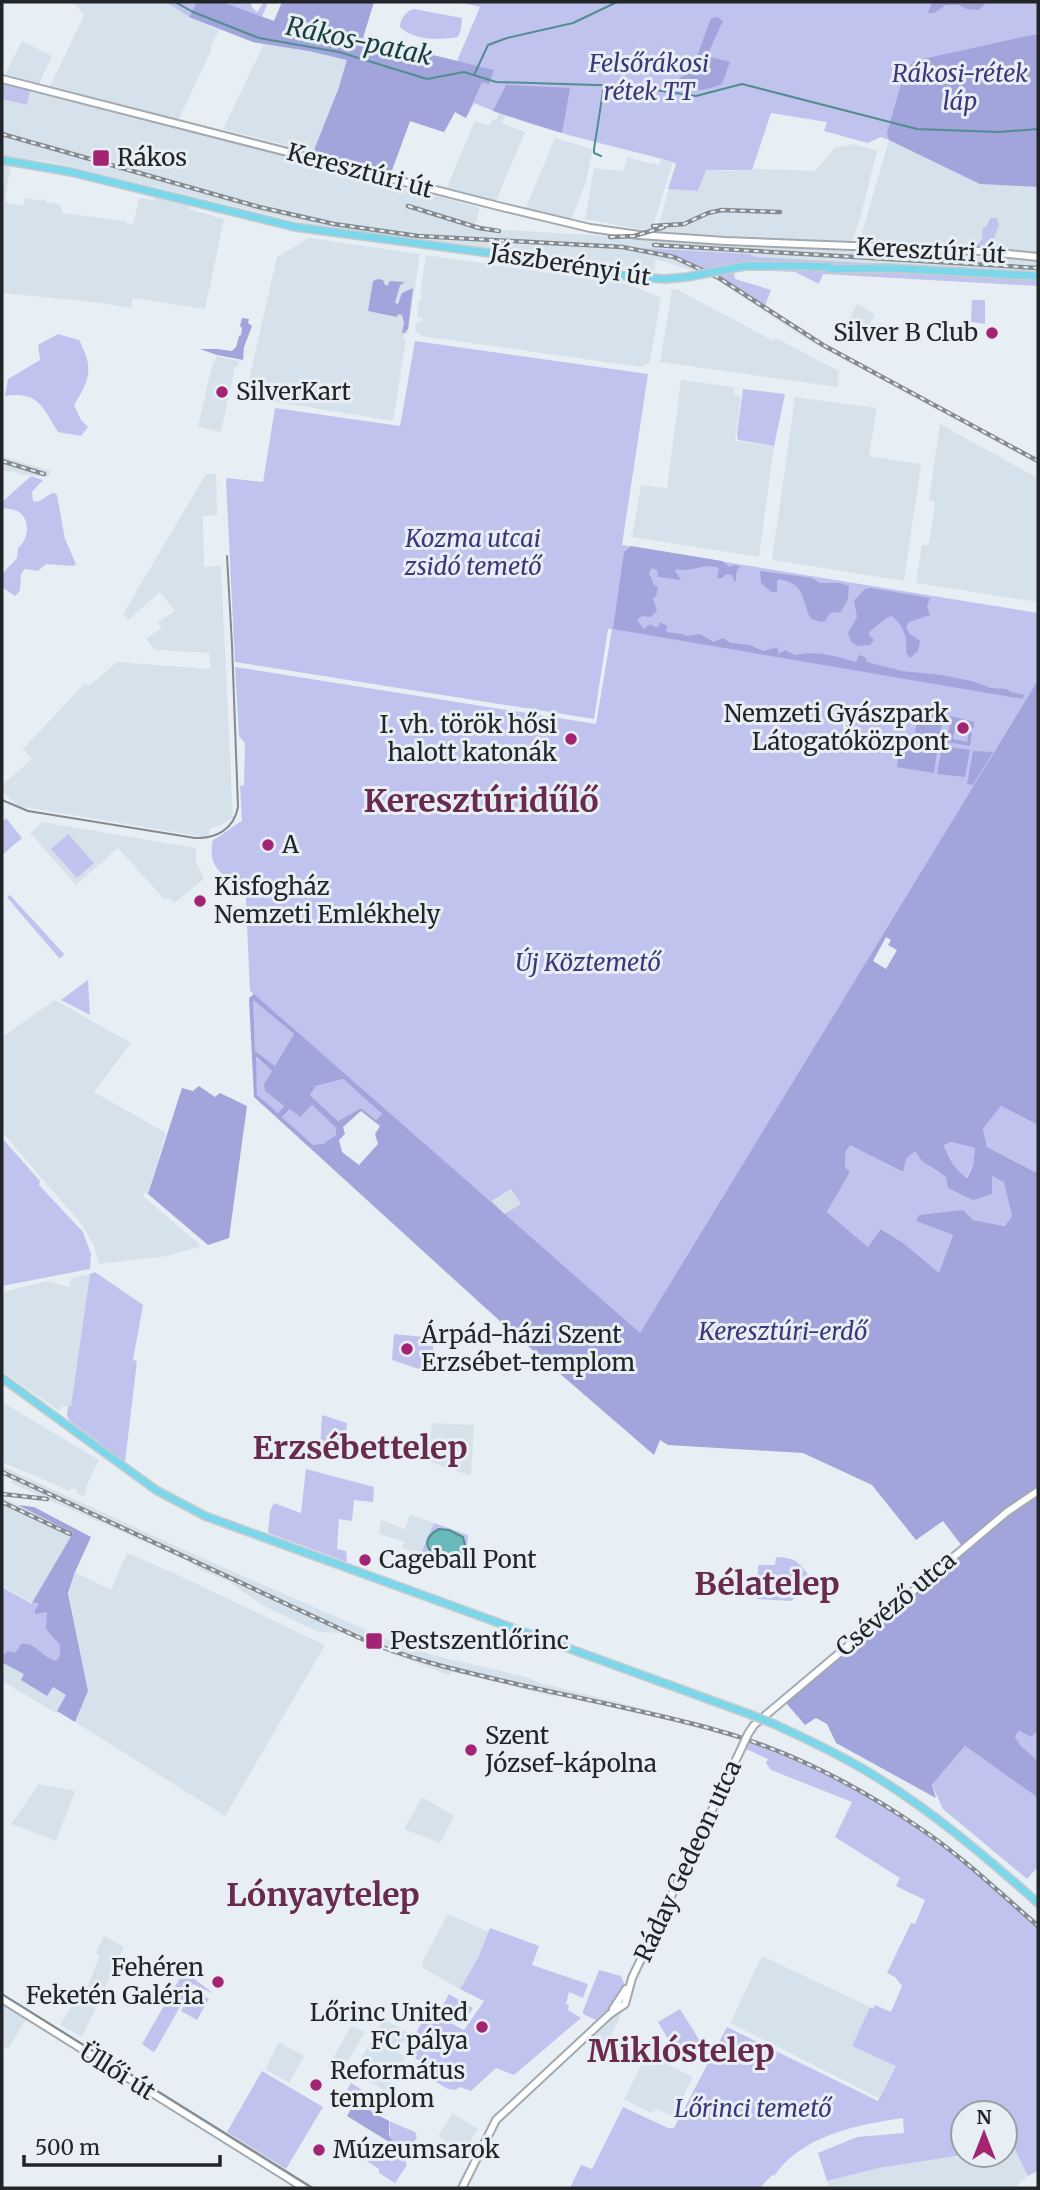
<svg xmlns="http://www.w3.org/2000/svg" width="1040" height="2190" font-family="Merriweather,serif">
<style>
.built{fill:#d5e2ec}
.green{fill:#c1c3ef;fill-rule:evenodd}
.forest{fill:#a2a4dc;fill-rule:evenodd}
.water{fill:#68babb;stroke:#538d8f;stroke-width:2}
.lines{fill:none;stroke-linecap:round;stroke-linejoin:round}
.stream{stroke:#538d8f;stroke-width:2}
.secondary-casing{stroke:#a3aaaf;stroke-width:10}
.primary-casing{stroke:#cacbcb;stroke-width:10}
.secondary{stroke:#fff;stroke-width:6}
.primary{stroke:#7dd7eb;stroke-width:7}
.tram{stroke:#858a8e;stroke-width:2}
.rail-casing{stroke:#858a8e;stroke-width:4.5}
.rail{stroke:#e8eff4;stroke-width:2;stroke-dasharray:5;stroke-linecap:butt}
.secondary-bridge-casing{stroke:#a3aaaf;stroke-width:10;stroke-linecap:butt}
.primary-bridge-casing{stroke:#cacbcb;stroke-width:10;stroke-linecap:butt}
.secondary-bridge{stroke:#fff;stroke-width:6}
.primary-bridge{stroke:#7dd7eb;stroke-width:7}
.poi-dot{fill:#a42474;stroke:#e8eff4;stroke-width:2.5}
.labels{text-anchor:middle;stroke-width:6;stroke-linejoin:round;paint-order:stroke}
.park-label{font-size:24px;font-style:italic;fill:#3c377a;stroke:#e8eff4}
.poi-label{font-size:24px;fill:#222527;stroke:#e8eff4;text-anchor:start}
.street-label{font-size:24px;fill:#222527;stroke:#e8eff4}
.water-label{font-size:26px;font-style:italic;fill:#183f40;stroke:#e8eff4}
.district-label{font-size:32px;font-weight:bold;fill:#682a4e;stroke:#e8eff4}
</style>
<rect width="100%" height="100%" fill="#e8eff4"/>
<!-- built -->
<path class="built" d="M70,2H166L189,17L219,30L210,48L212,49L175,127L351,172L399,190L401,188L442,197L480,208L475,224L490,229L721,243L750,247L870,251L1038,261V273L976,270L970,268L830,262L756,257L750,254L646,249L686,260L717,274L813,338L1038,459V464L811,342L720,282L699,271H694L655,259V271L313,225L52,162L2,156V99L26,105L30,90L64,98L47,92L84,16L77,6Z
M22,41L52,56L39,84L5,74Z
M264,44L309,51L347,60L332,107L313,152L223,129Z
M500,111L506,114L502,123L525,132L496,201L446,189L475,121L490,126L493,119L496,120Z
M555,138L593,149L585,184L571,221L525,210Z
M889,140L980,184L1038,187V255L867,243L861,236Z
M853,144L877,151L860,219L851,244L657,231L669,189L698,191L706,170L736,171L737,168L815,171L835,148Z
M628,156L633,159L659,165L662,159L673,162L652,229H639L585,219L594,168L623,171Z
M2,162L9,163L11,175H9L5,202L24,206V198L41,201L44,199L46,202L60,204L63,213L126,221V223L131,224L134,222L139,198L153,200L154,197L189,206V209L224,219L205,309L133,298L131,308L93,302L2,293Z
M309,238L420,254L408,333L404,335L403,338L406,339L393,421L245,397L277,257Z
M426,255L627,284L657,296L661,298L650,362L640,367L421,336L416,332L415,326L418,322H421L422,318L417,317L419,300H421L422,295L420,294Z
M672,289L678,290L774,341L776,338L839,371L837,387L660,362Z
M857,304L875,314L868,327L863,325L856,337L844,330Z
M216,356L239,361L238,366L235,367L221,432L198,426L213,362H215Z
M681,380L735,387L734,394L741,396L735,441L774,446L759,557L632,537L641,485L667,488Z
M795,397L877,408L869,456L921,464L904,581L772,560Z
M940,424L1038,478V602L916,583L922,545H927L929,542L935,502L929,500Z
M2,456L51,471L48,477L17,474L18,472L2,471Z
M206,474H216L217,515L203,516L204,567L221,566L233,818L221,825L209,829V835L204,837L18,806L2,791V785L32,759L23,749L85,683L89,686L117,662L211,669L209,653L155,650L146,639L161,628L158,622L175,611L160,592L128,620L123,614Z
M42,822L196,848V861L204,879L174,903L169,898L165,900L118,848L76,885L30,833Z
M55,1000L131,1043L94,1092L166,1133L148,1194L145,1193L143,1196L200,1245L199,1247L168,1256L99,1264L94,1246L83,1226L2,1132V1037Z
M512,1189L521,1204L504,1214L492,1202Z
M90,1274L71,1407L63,1406L59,1411L2,1371V1292L47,1281L69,1287L71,1278Z
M2,1402L99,1460L87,1485L85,1496L77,1494V1489L71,1488L70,1491L2,1462Z
M432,1423L474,1425L471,1476L428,1461Z
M2,1466L193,1554L389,1640L433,1655L526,1677L540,1683L708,1725L769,1745L806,1761L844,1779L927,1830L976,1868L1038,1922V1928L973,1871L924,1833L868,1798L804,1765L768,1749L706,1729L555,1694L554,1697L473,1676L451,1672L449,1675L384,1651L344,1633L318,1632L262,1605L228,1581L202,1571L190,1562L11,1483L12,1479L2,1474Z
M2,1497L74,1533L32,1603L2,1586Z
M410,1514L434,1523L419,1554L402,1548L404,1542L379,1534L381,1520L405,1529Z
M127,1553L178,1575L325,1645L225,1816L75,1722L88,1691L69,1593L75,1572L111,1590Z
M2,1662L25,1675L21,1680L47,1696L53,1687L67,1695L56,1713L2,1681Z
M39,1784L75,1791L56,1841L11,1824Z
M422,1797L454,1816L440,1843L404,1829Z
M448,1914L489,1932L478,1958L460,1989L421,1967L424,1963L422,1962Z
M104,1936L124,1947L82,2037L60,2025L85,1986H88L100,1955L96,1953Z
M762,1956L870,2007L852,2046L896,2065L879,2098L730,2023Z
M2,2004L26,2019L8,2049L2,2045Z
M618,2011L621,2015L605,2048L587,2038Z
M384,2019L409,2033L398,2052L406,2057L386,2091L353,2072Z
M351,2026L365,2032L340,2074L328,2067Z
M279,2042L304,2056L289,2083L265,2069Z
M647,2054L693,2077L673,2117L657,2109L651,2113L624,2099Z
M453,2113L478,2129L463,2152L438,2136Z
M1014,2148L1028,2176L1014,2188H830L827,2181L879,2168L951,2157L1005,2155V2149Z"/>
<!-- green -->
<path class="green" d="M166,2H252L251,6L257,12L264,2H268L262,17L274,21L363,38L457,61L480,7L458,2H1038V167L980,184L889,140L881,137L868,143L824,131L827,122L771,113L752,170H706L698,191L668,189L676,164L673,162C607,144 537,130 474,103L466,118L455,112L444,132L410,121L392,170L378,174L314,149L338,90L347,60L309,51L253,42L189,17Z
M414,9L462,18L461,29L458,37C440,40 414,41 400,27C400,19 406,11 414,9Z
M2,80L37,90H30L27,105L2,99Z
M990,218H997L999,225L994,238L986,248L976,247L982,239L983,228L987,226Z
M640,248L750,254L756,257L952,268H970L976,270L1038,273V286L823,274L819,284L795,272L733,269L735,279L771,290L765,306C722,277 692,260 640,248Z
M972,300H985V324L971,322Z
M58,334L79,340C94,368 90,379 74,405L81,420L88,427L81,436L58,432C42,406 38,391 5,396L8,379L40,360L38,345Z
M415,341L648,374L622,545L1038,613V680L640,1334L250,991L245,880C221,881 207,864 213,840C223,835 232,826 242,821L240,786L244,785L245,743L239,736L235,667L596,724L612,629H608L594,719L235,662L226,481L227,478L263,482L275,408L400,426ZM511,1189L521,1204L504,1214L492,1201Z
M743,389L785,394L774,446L738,440L737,434Z
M31,476L43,480L32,492L33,501C42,504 46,494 54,493L57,495L65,539L76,564L73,566L46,564L38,571L25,569L21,574L20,591L15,596L3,588L2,574L17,558L18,548C28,541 31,520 19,512C15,509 7,509 2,508V502Z
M6,818L22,838L2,855V822Z
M68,834L94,863L77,878L51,849Z
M10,895L64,954L62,957L59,958L11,902L7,897Z
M88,980L90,1015L61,1000Z
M252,999L294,1034L275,1067L255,1051Z
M255,1057L272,1071L265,1091L284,1106L277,1114L257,1095Z
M343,1079L382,1114L376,1120L361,1108L338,1121L310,1095L316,1086Z
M312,1105L336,1128L337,1135L323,1144L314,1146L282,1117L290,1109Z
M1001,1106L1038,1125V1172H1035L987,1147L983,1129Z
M2,1138L40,1181L39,1185L83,1232L91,1254L90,1269L2,1286Z
M951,1142L975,1148L973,1166L966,1178C955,1169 949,1158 944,1144Z
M850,1144L902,1172L906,1159L915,1150C931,1176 965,1184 992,1194V1176L1005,1182L1012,1216L1006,1226L973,1220L917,1221L953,1235L939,1274L902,1242L882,1229L868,1247L827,1212L850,1172L845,1167L846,1151Z
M95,1272L143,1305L133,1360L137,1361L125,1462L69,1420L67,1415L68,1406H71L90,1274Z
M394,1334L434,1338L431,1373L392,1360Z
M322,1415L347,1423L344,1456L320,1448Z
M306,1469L374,1487L373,1502L354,1500L352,1521L339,1519L337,1549L346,1551L347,1562L268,1533L270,1511L274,1503L301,1513Z
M434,1523L468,1535L465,1570L420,1554Z
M776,1557C800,1558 799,1564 814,1582L791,1601L757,1599L758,1565H775Z
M46,1581L53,1585L86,1690L53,1686L25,1675L2,1661V1587L32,1604Z
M1019,1731L1031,1737L1038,1731V1761L1021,1746L1015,1737Z
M747,1742C809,1763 869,1795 923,1832C964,1860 1001,1895 1038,1928V2171L1028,2176L1014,2148L1005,2149V2113H963V2155L879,2168L827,2181L818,2153L857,2137L904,2133L903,2118C857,2125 802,2135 774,2176L772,2175L760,2188H570L581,2165L592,2169L623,2107L668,2128H674L727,2027L878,2101L896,2066L852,2046L870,2007L873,2009L875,2005L891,2012L902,1986L895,1977L887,1973L911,1923L915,1924L925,1900L896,1886L900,1878L835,1837L852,1802L771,1770L766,1763L768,1759L744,1748Z
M965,1746L1038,1798V1867L1027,1879L943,1809L932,1785Z
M490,1928L539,1946L532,1965L588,1984L583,1998L569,1992L566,2004L569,2005L568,2010L581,2018L514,2075L496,2068L471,2091L460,2087L455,2090L448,2089L431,2079L435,2069L405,2053L428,2011L464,2030L484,2001L460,1989L478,1958Z
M599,1970L621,1976L625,1986L617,2001L596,2020L583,2014V2011Z
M184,1971L214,1994L193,1984L155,2051L153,2052L142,2044Z
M194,1990L209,1999L197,2020L181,2011Z
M449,1994L473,2008L463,2024L440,2011Z
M680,2009L703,2046L680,2060L658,2022Z
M262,2071L323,2107L286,2169L227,2132Z
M351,2083L378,2100L372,2111L365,2108H361L343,2097Z
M389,2121L415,2132L417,2137L405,2157C387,2146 392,2139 389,2121Z
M373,2140L406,2162L407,2165L395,2183L379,2173V2169L362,2158Z"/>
<!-- forest -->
<path class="forest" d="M197,2H222L274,21L282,2H374L363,38L494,70L489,84L482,82L466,118L455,112L444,132L410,121L392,170L378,174L312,156L338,90L347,60L309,51L253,42L189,17Z
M932,2H993H987L979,10L967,9L959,5H946L934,13H928Z
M717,17L723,21L710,49V57L730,62L722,84C704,91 693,92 676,87L674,82L692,70L711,18Z
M1032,35H1038V187L980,184L889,140L887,133L903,77L914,61Z
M506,85L570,88L562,133L493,111Z
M378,279L383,280L385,285L387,286L390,281L405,282L400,285L395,303L398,304L402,293L413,288L408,329L404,333H402L404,323L402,315L398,314L397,317L368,311L373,281Z
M242,318L249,319L248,323L252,326L244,347L243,360L217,355L200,349H217L232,351L236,347L239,336L241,335L242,328L240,326Z
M631,546L722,561L730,567L732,565L740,566L736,573V581H734L732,575L726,574L722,578H717L719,568C704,562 692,573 677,569L675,571L681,580L658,577L657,570L652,568L649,573L654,585L658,587L656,596L653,598L657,611L650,617L642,616L637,620L644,629L650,624L655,627L659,626L660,622L667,626L666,632L682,634L686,636L700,634L714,642L723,638L731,643L750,645L763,651L777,647L779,654L785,650L795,655C816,650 836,656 856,662L859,655L865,657L867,662L902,671L941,675L972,681L991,688L1007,689L1011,692L1024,695L1023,699L613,629L624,552Z
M760,571L812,578L820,583H840L849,586L848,599L841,612L830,613L825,621L821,622L811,619C801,599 806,585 780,579L777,581V592H771L761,583Z
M871,588L930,598L927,606L930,615L909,622L906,627L909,633L920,641L918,651L910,658L906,653C908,638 904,626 892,616L886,618L869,632V635L874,640L870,645L858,646L851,642L848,633L857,617L854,601L865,589Z
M1038,680V1125L1001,1106L983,1129L987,1147L1035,1172H1038V1731L1031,1737L1019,1731L1015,1737L1021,1746L1038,1761V1798L965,1746L932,1785L936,1798L836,1743L827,1724L816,1718L805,1725L786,1703L863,1635L965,1550L943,1521L916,1540L872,1485L803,1453L668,1445L660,1440L654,1455L514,1334L254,1097L249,998L254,994L640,1333ZM886,937L891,940L888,945L897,950L886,969L873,961ZM253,1000L294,1034L275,1066L255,1051ZM256,1057L272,1071L264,1084L265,1091L284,1106L278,1113L257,1095ZM343,1079L382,1114L376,1120L361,1108L338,1121L310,1095L316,1086ZM312,1105L336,1128V1135L323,1144L313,1145L282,1117L290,1109L300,1117ZM361,1111L380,1126L375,1134L378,1144L359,1165L342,1152L339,1140L345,1134L343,1127ZM951,1142L975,1148L973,1166L967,1178C955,1170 949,1158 944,1145ZM850,1145L903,1172L906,1159L915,1151L922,1161L946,1177L948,1188L973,1200L992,1194V1176L1004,1182L1012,1216L1005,1226L973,1220L963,1210L919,1215L916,1221L953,1235L939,1273L902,1242L881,1229L868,1247L827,1212L850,1172L845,1167L846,1151Z
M919,710L944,714L939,742L914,738Z
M951,716L974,722V728L970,727V724L956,722L953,739L967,742L969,732L972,733L970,746L947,742Z
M901,739L938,745L934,773L897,767Z
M942,746L970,750L965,777L937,774Z
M973,751L993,752L973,785L967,784Z
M199,1086L215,1097L220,1093L247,1106L229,1238L208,1245L148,1194L182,1088L193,1091Z
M18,1505L34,1507L91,1537L75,1572L68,1593L88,1691L75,1722L57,1711L66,1695L53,1687L47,1696L21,1680L24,1674L3,1663L4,1655L8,1651L15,1653L21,1644C36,1642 41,1657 56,1661L60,1656V1645L46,1629L47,1612L35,1614V1610L39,1604L35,1602L32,1603L73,1533Z
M354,2104L361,2108H365L389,2121V2134L394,2145L347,2116Z"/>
<!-- water -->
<path class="water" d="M439,1529L449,1530L463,1537L465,1545L461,1555C441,1567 410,1544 439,1529Z"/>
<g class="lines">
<!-- stream -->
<path class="stream" d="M175,2L193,12L259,38L339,52L427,79L464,72L496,82L628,86L696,96L742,84L917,129L998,132L1038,129
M474,75L488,45L507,38L573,23L617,2
M601,156L594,153V149L604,85"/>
<defs>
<path id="secondary" d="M2,79L502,207L590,228L639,235L726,241L980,251L1038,257
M748,1734L754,1725L1007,1512L1038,1491
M2,1999L304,2188
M613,2009L626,1989
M462,2188L496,2120L610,2014L625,2004L632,1978L742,1747"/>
<path id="primary" d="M2,160L71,172L295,227L542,260L581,269
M802,266L831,267
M827,267L829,269L887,268L1038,276
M2,1378L156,1490L205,1516L749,1714
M774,1724C809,1740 845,1757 878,1778C936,1814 987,1858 1038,1903"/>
</defs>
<!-- secondary casing -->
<use href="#secondary" class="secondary-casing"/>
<!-- primary casing -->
<use href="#primary" class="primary-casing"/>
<!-- secondary -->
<use href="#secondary" class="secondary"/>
<!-- primary -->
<use href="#primary" class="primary"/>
<!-- tram -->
<path class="tram" d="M2,800L28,811L195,838C216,839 234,829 238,807L232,645L227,556
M2,1994L313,2188"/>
<defs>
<path id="rail" d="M2,134L259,207L334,224L418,236L622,247L674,257L719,278L823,345L1038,461
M408,206L479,228L499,231
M653,226L684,224L708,213L722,210L780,212
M610,237L634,236L664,227
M654,245L1038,268
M2,461L44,474
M2,1472L362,1639C406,1658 452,1669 499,1680C567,1696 637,1709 705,1727C783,1747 859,1786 924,1831C965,1859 1001,1894 1038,1926
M2,1494L47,1499
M2,1502L70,1534"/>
</defs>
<!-- rail casing -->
<use href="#rail" class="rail-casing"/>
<!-- rail -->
<use href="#rail" class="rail"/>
<defs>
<path id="secondary-bridge" d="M742,1747L748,1734"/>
<path id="primary-bridge" d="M581,269L626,276L665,279L687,277L745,266H802
M749,1714L774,1724"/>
</defs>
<!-- secondary-bridge casing -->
<use href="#secondary-bridge" class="secondary-bridge-casing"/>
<!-- primary-bridge casing -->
<use href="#primary-bridge" class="primary-bridge-casing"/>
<!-- secondary-bridge -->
<use href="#secondary-bridge" class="secondary-bridge"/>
<!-- primary-bridge -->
<use href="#primary-bridge" class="primary-bridge"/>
</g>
<!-- markers -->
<g class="poi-dot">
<rect x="92" y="149" width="18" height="18" rx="3.5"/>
<circle cx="992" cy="333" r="7"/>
<circle cx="222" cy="392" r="7"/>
<circle cx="963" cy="728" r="7"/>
<circle cx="571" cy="739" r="7"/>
<circle cx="268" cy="845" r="7"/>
<circle cx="200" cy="901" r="7"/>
<circle cx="407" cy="1349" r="7"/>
<circle cx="365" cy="1560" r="7"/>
<rect x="365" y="1632" width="18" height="18" rx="3.5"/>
<circle cx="471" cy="1750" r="7"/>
<circle cx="218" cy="1982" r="7"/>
<circle cx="482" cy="2027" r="7"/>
<circle cx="316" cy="2085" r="7"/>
<circle cx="319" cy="2150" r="7"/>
</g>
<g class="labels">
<!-- park labels -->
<g class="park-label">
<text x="649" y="72">Felsőrákosi<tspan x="649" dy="28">rétek TT</tspan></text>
<text x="960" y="82">Rákosi-rétek<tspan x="960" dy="28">láp</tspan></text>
<text x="473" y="547">Kozma utcai<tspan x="473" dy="28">zsidó temető</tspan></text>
<text x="588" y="971">Új Köztemető</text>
<text x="783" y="1340">Keresztúri-erdő</text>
<text x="753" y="2117">Lőrinci temető</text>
</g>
<!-- poi labels -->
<g class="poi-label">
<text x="117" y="166">Rákos</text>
<text x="978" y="341" text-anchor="end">Silver B Club</text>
<text x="236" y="400">SilverKart</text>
<text x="949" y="722" text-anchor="end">Nemzeti Gyászpark<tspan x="949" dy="28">Látogatóközpont</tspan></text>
<text x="557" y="733" text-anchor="end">I. vh. török hősi<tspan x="557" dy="28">halott katonák</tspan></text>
<text x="282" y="853">A</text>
<text x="214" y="895">Kisfogház<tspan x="214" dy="28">Nemzeti Emlékhely</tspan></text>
<text x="421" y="1343">Árpád-házi Szent<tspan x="421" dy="28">Erzsébet-templom</tspan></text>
<text x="379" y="1568">Cageball Pont</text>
<text x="390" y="1649">Pestszentlőrinc</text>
<text x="485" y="1744">Szent<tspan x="485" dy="28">József-kápolna</tspan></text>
<text x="204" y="1976" text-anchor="end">Fehéren<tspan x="204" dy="28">Feketén Galéria</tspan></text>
<text x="468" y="2021" text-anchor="end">Lőrinc United<tspan x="468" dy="28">FC pálya</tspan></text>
<text x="330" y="2079">Református<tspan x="330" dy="28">templom</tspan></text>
<text x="333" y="2158">Múzeumsarok</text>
</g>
<!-- street labels -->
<g class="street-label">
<text transform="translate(360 171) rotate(15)" y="8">Keresztúri út</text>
<text transform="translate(931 251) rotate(3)" y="8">Keresztúri út</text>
<text transform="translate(570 265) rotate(9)" y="8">Jászberényi út</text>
<text transform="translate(896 1604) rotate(-40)" y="8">Csévéző utca</text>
<text transform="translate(688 1861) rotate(-65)" y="8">Ráday Gedeon utca</text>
<text transform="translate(117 2072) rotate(32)" y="8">Üllői út</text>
</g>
<!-- water labels -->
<g class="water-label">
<text transform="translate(359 41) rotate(12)" y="9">Rákos-patak</text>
</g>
<!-- district labels -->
<g class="district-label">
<text x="481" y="812">Keresztúridűlő</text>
<text x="360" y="1459">Erzsébettelep</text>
<text x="767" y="1595">Bélatelep</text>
<text x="323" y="1906">Lónyaytelep</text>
<text x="681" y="2062">Miklóstelep</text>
</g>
</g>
<!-- border -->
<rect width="1040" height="2190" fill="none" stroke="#222527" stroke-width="7"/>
<!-- north arrow -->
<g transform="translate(984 2134)"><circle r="33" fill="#e8eff4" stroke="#999ea2" stroke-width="2"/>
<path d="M0-5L12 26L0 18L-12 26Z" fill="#a42474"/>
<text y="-10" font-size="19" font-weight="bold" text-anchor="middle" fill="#222527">N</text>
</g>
<!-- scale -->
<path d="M24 2155v10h196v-10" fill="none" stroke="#222527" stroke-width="3.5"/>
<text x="35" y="2155" font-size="21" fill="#222527" stroke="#e8eff4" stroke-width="5" paint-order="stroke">500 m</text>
</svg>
